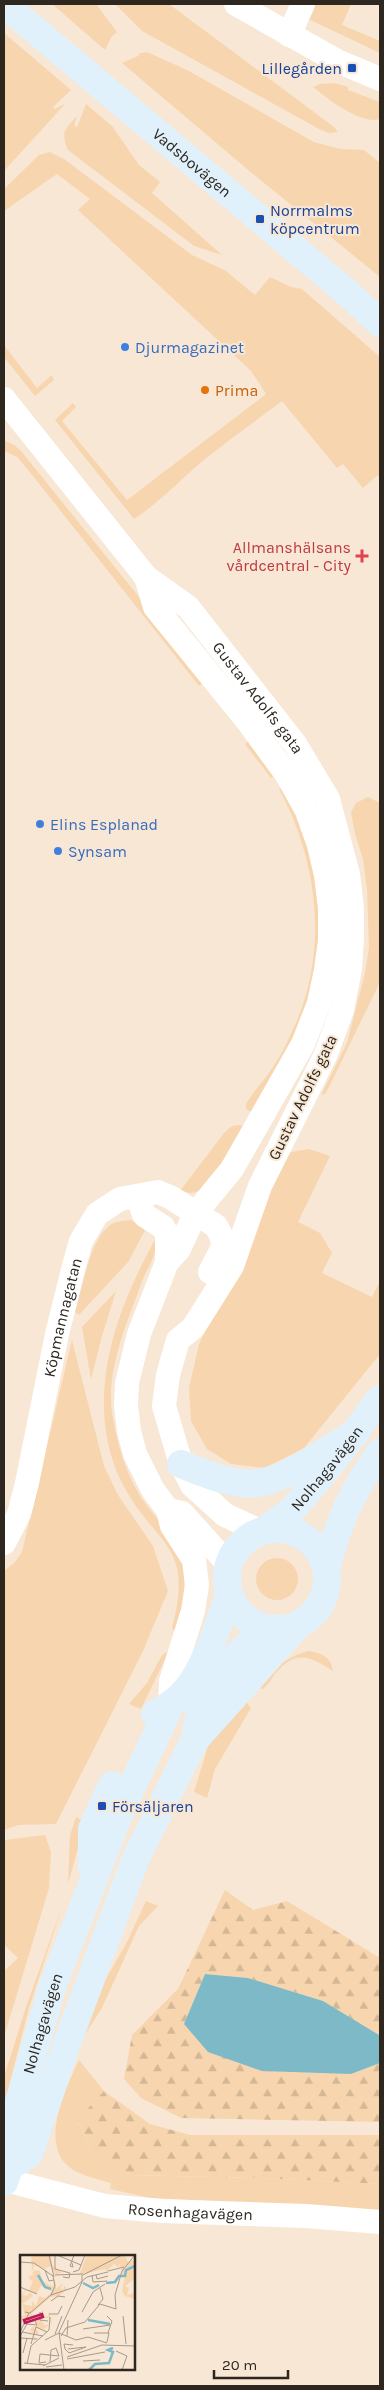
<svg xmlns="http://www.w3.org/2000/svg" width="384" height="2390" font-family="Karla,sans-serif">
<style>
.grass{fill:#f7d6af}
.forest{fill:url(#forest-firs)}
.water{fill:#7eb9c8}
.lines{fill:none;stroke-linecap:round;stroke-linejoin:round}
.street{stroke:#fff;stroke-width:24}
.secondary{stroke:#e0f1fb;stroke-width:28}
.transit-dot{fill:#1a4fb4;stroke:#f8e7d4;stroke-width:2}
.shop-dot{fill:#3f7fe0;stroke:#f8e7d4;stroke-width:2}
.food-dot{fill:#e8710a;stroke:#f8e7d4;stroke-width:2}
.health-dot{fill:#e0444e;stroke:#f8e7d4;stroke-width:2}
.labels{text-anchor:middle;stroke-width:4;stroke-linejoin:round;paint-order:stroke}
.transit-label{font-size:16px;fill:#164399;stroke:#f8e7d4;text-anchor:start}
.street-label{font-size:16px;fill:#2d2720;stroke:#f8e7d4}
.shop-label{font-size:16px;fill:#366cbe;stroke:#f8e7d4;text-anchor:start}
.food-label{font-size:16px;fill:#c56008;stroke:#f8e7d4;text-anchor:start}
.health-label{font-size:16px;fill:#be3a42;stroke:#f8e7d4;text-anchor:end}
.inset-river{fill:none;stroke:#7eb9c8;stroke-width:2.5}
.inset-road{fill:none;stroke:#a79a8c;stroke-width:1}
.view{fill:#c2185b;fill-opacity:0.15;stroke:#c2185b;stroke-width:2.5}
.inset-edge{fill:none;stroke:#2d2720;stroke-width:2.5}
</style>
<defs>
<pattern id="forest-firs" width="22" height="20" patternUnits="userSpaceOnUse" patternTransform="scale(1.25)"><rect width="22" height="20" fill="#f7d6af"/><path d="M5 1l3.5 6h-7zM16 11l3.5 6h-7z" fill="#d4b896"/></pattern>
</defs>
<rect width="100%" height="100%" fill="#f8e7d4"/>
<!-- grass -->
<path class="grass" d="M52,4H96L117,32L112,36L105,50Z
M115,4H169L334,127L338,132L329,133L319,129L142,31Z
M312,4H351L342,25L380,41V53L306,18Z
M4,33L71,90L53,107L55,109L66,103L4,171Z
M147,52L187,70L314,142L340,149L364,150L380,163V277L247,169L122,63L138,56L140,53Z
M335,83L348,87V90L380,102V119C361,125 328,99 313,87L320,84Z
M86,104L112,126L139,165L160,182L152,193L222,255L194,246L68,150C60,131 65,130 77,116L74,126L77,127Z
M50,152L64,159L192,255L226,271L255,295L270,277L291,287L302,289L380,357V478L378,475L363,488L343,464L337,468L282,401C256,421 230,439 205,459C181,479 160,502 134,519L55,420L73,403L76,407L62,421L127,500L266,394L251,371L78,210L90,199L57,174L4,211V189L39,155Z
M4,345L37,388L52,375L54,380L35,396L4,357Z
M4,440L14,445L21,451L206,680L199,686L29,471L17,457L4,451Z
M252,738L277,775L271,778L245,744Z
M284,786L303,827L315,872L320,918L316,968L304,1017L253,1113L246,1109V1104C253,1091 265,1080 273,1067C281,1055 288,1041 294,1027C329,951 318,861 279,789Z
M368,797L380,803V982L331,1083L325,1094L321,1095L347,1043L365,973L369,948L367,890L363,859L355,834L351,812L356,803Z
M240,1125L246,1127L204,1190L191,1193L180,1191L224,1133L232,1126Z
M309,1149L330,1156L298,1222L320,1233L332,1253L322,1273L372,1297L380,1281V1354L304,1448L265,1468L231,1464L207,1449L191,1421L189,1388L199,1344L286,1153Z
M131,1220L146,1228L129,1261L79,1315L75,1312C82,1289 90,1240 109,1226C115,1221 123,1221 131,1220Z
M156,1238C158,1255 147,1268 141,1284C127,1323 106,1370 112,1412C117,1442 124,1469 139,1494C148,1509 160,1520 169,1534C191,1564 186,1599 175,1632L172,1628C195,1542 155,1547 122,1483C82,1402 115,1311 156,1238Z
M116,1291L102,1336L91,1379L82,1327Z
M72,1340L104,1466L118,1495L153,1546L168,1591L143,1651L56,1824L18,1825L4,1830V1571L14,1563L22,1552Z
M256 1579a21 21 0 1 1 42 0a21 21 0 1 1-42 0Z
M169,1651L141,1709L129,1704L147,1683L162,1655Z
M309,1651C322,1653 331,1657 333,1671C309,1656 296,1649 275,1674C271,1679 268,1685 263,1689L259,1688C273,1670 286,1656 309,1651Z
M244,1699L251,1708L215,1769L207,1798L194,1792L209,1743Z
M76,1817L87,1823L81,1837L68,1884L70,1835Z
M45,1835L51,1852L49,1888L4,2037V1971L18,1958L4,1945V1840Z
M146,1901L158,1906L139,1926L102,2008L75,2050L99,1991L127,1942Z
M63,1904L29,2008L4,2106V2077L26,2007Z
M79,2060L104,2091L78,2119L93,2158L130,2175L261,2178L380,2184V2210L150,2198L110,2189L111,2183C100,2180 88,2177 77,2172C35,2151 65,2090 79,2060Z"/>
<!-- forest -->
<path class="forest" d="M225,1890L253,1910L287,1901L380,1958V2036L323,2001L248,1978L205,1974L184,2024L351,2074L380,2063V2122L181,2118L141,2098L124,2079L132,2035L178,1989Z
M104,2091L150,2124L190,2135H380V2184L261,2178L130,2175L93,2158L78,2119Z"/>
<!-- water -->
<path class="water" d="M205,1974L248,1978L323,2001L379,2035L380,2063L351,2074L262,2071L208,2052L184,2024Z"/>
<g class="lines">
<!-- street -->
<g class="street">
<path d="M236,4L337,61L380,79"/>
<path d="M289,35L303,4"/>
<path id="s1" d="M4,399L146,577L188,607L295,744L328,799L348,874L352,908V939L350,969L342,1010L326,1054L260,1186L232,1266L193,1328L178,1340L168,1375L164,1406L181,1464L192,1485L225,1515L260,1531"/>
<path d="M146,577L155,607L249,723L287,775L307,811L319,845L326,875L330,908V940L326,970L319,1003L303,1044L232,1169L195,1214L179,1249L167,1262L139,1334L127,1383L126,1406L129,1431L135,1454L153,1490L168,1510L172,1526L194,1560L197,1585L193,1611L171,1681L170,1706"/>
<path d="M138,1197L144,1215L163,1227L167,1234V1262"/>
<path d="M168,1510L182,1513L228,1564"/>
<path id="s2" d="M4,1543L19,1514L27,1483L57,1334L74,1266L81,1241L97,1214L120,1199L158,1192L170,1197L216,1226L222,1237L223,1247L210,1272"/>
<path id="s3" d="M5,2180L105,2206L162,2211L306,2216L380,2222"/>
</g>
<!-- secondary -->
<g class="secondary">
<path id="s4" d="M4,4L351,296L380,323"/>
<path d="M181,1464C203,1473 235,1487 259,1483C291,1477 327,1449 356,1433"/>
<circle cx="277" cy="1579" r="50"/>
<path id="s5" d="M265,1530L293,1509L332,1463L380,1399"/>
<path d="M326,1569C339,1521 351,1493 380,1452"/>
<path d="M155,1714C167,1707 179,1700 188,1688C207,1664 218,1624 229,1596"/>
<path d="M196,1729C203,1690 235,1653 266,1629"/>
<path d="M92,1868V1829L112,1785"/>
<path d="M9,2167L29,2154L67,2043L136,1858L194,1741L297,1626"/>
<path id="s6" d="M4,2182L9,2167L6,2146L53,1985L120,1812L170,1706"/>
</g>
</g>
<!-- markers -->
<g class="transit-dot">
<rect x="347" y="63" width="10" height="10" rx="2.5"/>
<rect x="255" y="214" width="10" height="10" rx="2.5"/>
<rect x="97" y="1801" width="10" height="10" rx="2.5"/>
</g>
<g class="shop-dot">
<circle cx="125" cy="347" r="5"/>
<circle cx="40" cy="824" r="5"/>
<circle cx="58" cy="851" r="5"/>
</g>
<circle class="food-dot" cx="205" cy="390" r="5"/>
<path class="health-dot" d="M359.5 548.5h5v5h5v5h-5v5h-5v-5h-5v-5h5z"/>
<g class="labels">
<!-- transit labels -->
<g class="transit-label">
<text x="342" y="74" text-anchor="end">Lillegården</text>
<text x="270" y="216">Norrmalms<tspan x="270" dy="18">köpcentrum</tspan></text>
<text x="112" y="1812">Försäljaren</text>
</g>
<!-- street labels -->
<g class="street-label">
<text dy="6" stroke="none"><textPath href="#s4" startOffset="246">Vadsbovägen</textPath></text>
<text dy="6" stroke="none"><textPath href="#s1" startOffset="394">Gustav Adolfs gata</textPath></text>
<text transform="translate(302 1097) rotate(-64)" y="6">Gustav Adolfs gata</text>
<text dy="6" stroke="none"><textPath href="#s2" startOffset="234">Köpmannagatan</textPath></text>
<text dy="6" stroke="none"><textPath href="#s5" startOffset="88">Nolhagavägen</textPath></text>
<text dy="6" stroke="none"><textPath href="#s6" startOffset="165">Nolhagavägen</textPath></text>
<text dy="6" stroke="none"><textPath href="#s3" startOffset="189">Rosenhagavägen</textPath></text>
</g>
<!-- shop labels -->
<g class="shop-label">
<text x="135" y="353">Djurmagazinet</text>
<text x="50" y="830">Elins Esplanad</text>
<text x="68" y="857">Synsam</text>
</g>
<!-- food labels -->
<g class="food-label">
<text x="215" y="396">Prima</text>
</g>
<!-- health labels -->
<g class="health-label">
<text x="351" y="553">Allmanshälsans<tspan x="351" dy="18">vårdcentral - City</tspan></text>
</g>
</g>
<!-- overview -->
<g transform="translate(20 2255)">
<rect width="115" height="115" fill="#f8e7d4"/>
<path d="M115,12V23L105,31L109,33L107,40L115,38V44L105,41L102,36L106,16ZM35,23L36,34L43,28L41,33L43,35L44,30L47,34L39,41L30,42L11,59L19,62L20,58L24,54L21,63L28,61L29,56L30,62L36,61H38L31,62L32,71L29,63H21L24,70H29L24,74L14,72L19,77L17,80L10,76L11,73L17,70L16,64L0,67V62L4,63L1,62L0,60L5,61L0,40L7,41L10,37L13,41L2,49L12,51V46L16,51L19,41L25,43L31,38Z" fill="#f7d6af"/>
<path d="M16,0H34L31,1L33,11L42,17L36,20L30,11L25,14L14,10L13,15L20,16L22,26L33,32L32,36L21,31L17,38L5,36L3,40H7L1,41L5,35H9L13,26L10,25L8,21L14,20L12,19L14,16L12,15L11,2ZM67,0H105L108,7L115,5V12L106,16L104,22L99,8V13L94,9L86,17L85,14L59,20Z" fill="#f7d6af"/>
<path class="inset-river" d="M18,20L25,32L31,34M63,28L73,33L79,30M86,28L95,27L99,21H105L106,15L115,11M68,65L90,69M69,115L75,109L89,108L93,97L88,95L93,93"/>
<path class="inset-road" d="M29,0L34,22M35,0V14L50,18L49,23L43,22M37,0L61,10M0,7L14,8L33,21M52,8L53,12L50,11L54,0M25,15L29,26L34,25M88,16L104,12M53,17L59,15L65,0M35,20L63,19M63,20L102,0M72,20L73,27L87,26M76,20L77,24L88,21M0,32L17,39M31,40L55,32L67,22L88,17M31,46L38,41L45,42M78,50L83,44L80,33M5,57L10,58L31,40L35,31L33,21M20,57V65L28,66M62,57L73,37L85,29M29,59H38L42,51M103,61L106,89M6,69L17,70L14,64M63,74L90,70M0,77L9,58M2,77L23,81M74,78H89L87,87M88,78L92,66L87,61L90,64M35,79L42,61M0,81L10,64L16,61M41,81L46,73L65,67L80,49L96,54L95,40L102,16L115,0M47,81L48,65M0,83L17,84M25,85L39,78L56,85M56,85L68,82L87,88M11,89L16,72L27,77M53,90L44,89L45,94L49,98L66,92M48,94L66,92M96,96L107,101L102,115M3,98L7,83M47,102L82,90L115,91M47,104L85,97M63,106L80,105M26,107L19,108L20,99L39,101M30,107L31,95L36,93L39,101M4,108L25,110M7,109L11,91L29,75L30,62M23,111L39,103M26,112L42,110M44,115L39,77L62,27V20"/>
<path class="view" d="M22,59L23,62L5,68L4,65Z"/>
<rect width="115" height="115" class="inset-edge"/>
</g>
<!-- border -->
<rect width="384" height="2390" fill="none" stroke="#2d2720" stroke-width="10"/>
<!-- scale -->
<path d="M214 2370v8h74v-8" fill="none" stroke="#2d2720" stroke-width="2.5"/>
<text x="222" y="2370" font-size="15" fill="#2d2720" stroke="#f8e7d4" stroke-width="4" paint-order="stroke">20 m</text>
</svg>
